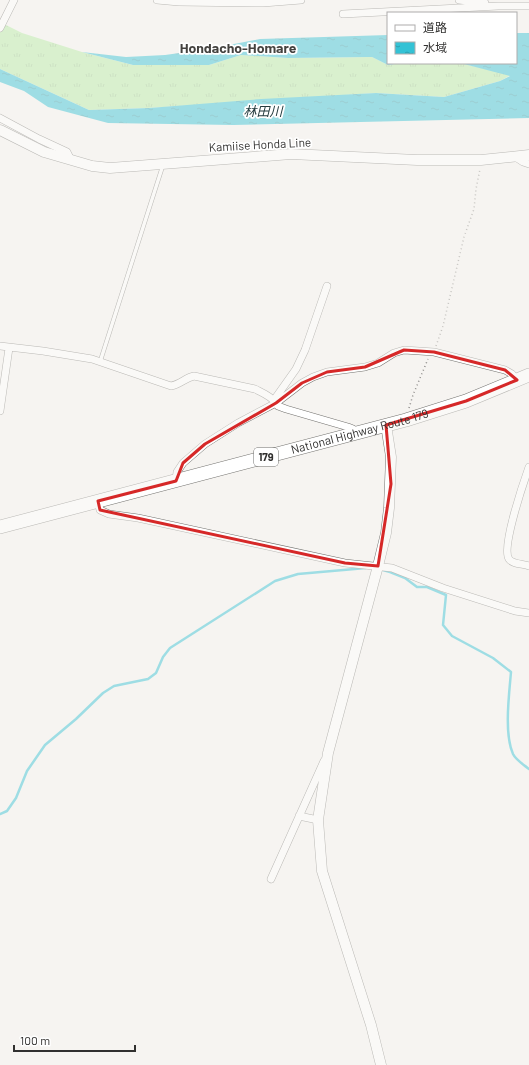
<svg xmlns="http://www.w3.org/2000/svg" width="529" height="1065" font-family="Barlow,'Noto Sans JP',sans-serif">
<style>
.grass{fill:url(#grass-tufts)}
.water{fill:url(#water-ripples)}
.lines{fill:none;stroke-linecap:round;stroke-linejoin:round}
.stream{stroke:#34c2d5;stroke-width:2.5}
.lane-casing{stroke:#73726f;stroke-width:4.5}
.street-casing{stroke:#73726f;stroke-width:8}
.secondary-casing{stroke:#73726f;stroke-width:11}
.highway-casing{stroke:#73726f;stroke-width:14}
.path{stroke:#8f8d8b;stroke-width:1.5;stroke-dasharray:1 3;stroke-linecap:butt}
.lane{stroke:#fff;stroke-width:3.5}
.street{stroke:#fff;stroke-width:7}
.secondary{stroke:#fff;stroke-width:10}
.highway{stroke:#fff;stroke-width:13}
.marked{fill:none;stroke:#d62828;stroke-width:3;stroke-linejoin:round}
.labels{text-anchor:middle;stroke-width:3.5;stroke-linejoin:round;paint-order:stroke}
.shield{fill:#fff;stroke:#6f6e6d;stroke-width:1}
.shield-label{font-size:11px;font-weight:bold;fill:#31302f}
.street-label{font-size:12px;fill:#31302f;stroke:#fff}
.water-label{font-size:13px;font-style:italic;fill:#243b3e;stroke:#fff}
.quarter-label{font-size:14px;font-weight:bold;fill:#44423f;stroke:#fff}
</style>
<defs>
<pattern id="grass-tufts" width="24" height="20" patternUnits="userSpaceOnUse"><rect width="24" height="20" fill="#b6eca5"/><path d="M3 7l-1-3M5 7V3M7 7l1-3M15 17l-1-3M17 17v-4M19 17l1-3" fill="none" stroke="#9dcb8e"/></pattern>
<pattern id="water-ripples" width="26" height="14" patternUnits="userSpaceOnUse"><rect width="26" height="14" fill="#34c2d5"/><path d="M2 4q2-2 4 0t4 0M15 11q2-2 4 0t4 0" fill="none" stroke="#2d9ead"/></pattern>
</defs>
<rect width="100%" height="100%" fill="#f6f4f1"/>
<!-- grass -->
<path class="grass" d="M0,22L22,33L82,52L133,65H209L241,55L288,58L372,57L388,65L402,63H460L511,75L500,81L444,97L376,93L149,108L89,110L0,69Z"/>
<!-- water -->
<path class="water" d="M516,33H529V118L233,125L108,123L48,107L24,91L0,82V69L89,110L149,108L261,99L376,93L444,97L500,81L510,76L460,63H516Z
M388,35V63H402L388,65L372,57L288,58L241,55L209,65H133L82,52L126,57L165,55L208,49L260,39Z"/>
<g class="lines">
<!-- stream -->
<path class="stream" d="M383,570L390,572L405,578L417,587H427L446,595L443,625L452,636L493,658L511,672C509,695 504,734 513,754C516,760 524,765 529,769
M0,814L7,811L16,798L27,771L45,745L76,719L103,693L114,686L148,679L156,673L163,657L170,648L275,581L298,574L366,568"/>
<defs>
<path id="lane" d="M100,362L163,165"/>
<path id="street" d="M157,0L179,2L263,3L301,0
M459,0L485,3
M343,14L498,6H529
M0,28L14,0
M0,118L39,139L67,152L71,160
M514,156L523,162L529,164
M0,346L43,351L92,359L171,386C181,384 185,378 194,376L255,389C263,393 271,396 276,403L238,423L205,444L183,463L177,472L176,481
M274,400L296,369L305,350L327,286
M0,411L9,348
M355,433L353,429L348,427L286,409L278,406L276,403L302,383L313,377L327,372L365,367L378,363L394,353L404,350L434,352L505,370L512,374L517,380
M529,467C524,481 501,548 509,559C512,564 524,564 529,566
M98,501L100,510L109,514L138,518L345,563L392,568L443,588L515,611L529,613
M299,816L318,820
M271,879L324,761"/>
<path id="secondary" d="M0,130L44,152L92,166L110,168L291,154L417,160H481L529,155
M381,1065L371,1025L322,871L318,820L328,753L378,566L386,533L389,508L391,457L386,425"/>
<g id="highway">
<path id="s1" d="M0,527L406,420L466,401L529,375"/>
</g>
</defs>
<!-- lane casing -->
<use href="#lane" class="lane-casing"/>
<!-- street casing -->
<use href="#street" class="street-casing"/>
<!-- secondary casing -->
<use href="#secondary" class="secondary-casing"/>
<!-- highway casing -->
<use href="#highway" class="highway-casing"/>
<!-- path -->
<path class="path" d="M436,346L443,326L464,237L474,209L476,189L480,169
M409,408L413,395L428,359"/>
<!-- lane -->
<use href="#lane" class="lane"/>
<!-- street -->
<use href="#street" class="street"/>
<!-- secondary -->
<use href="#secondary" class="secondary"/>
<!-- highway -->
<use href="#highway" class="highway"/>
</g>
<!-- marked area -->
<path d="M0 0H529V1065H0ZM404,350L434,352L505,370L517,380L466,401L386,425L391,484L378,566L345,563L100,510L98,501L176,481L183,463L205,444L276,403L302,383L327,372L365,367Z" fill="#f6f4f1" fill-opacity=".55" fill-rule="evenodd"/>
<path class="marked" d="M404,350L434,352L505,370L517,380L466,401L386,425L391,484L378,566L345,563L100,510L98,501L176,481L183,463L205,444L276,403L302,383L327,372L365,367Z"/>
<g class="labels">
<!-- shield labels -->
<rect class="shield" x="254" y="448" width="24" height="18" rx="3"/>
<g class="shield-label">
<text x="266" y="461">179</text>
</g>
<!-- street labels -->
<g class="street-label">
<text transform="translate(260 145) rotate(-3)" y="4">Kamiise Honda Line</text>
<text dy="4" stroke="none"><textPath href="#s1" startOffset="372">National Highway Route 179</textPath></text>
</g>
<!-- water labels -->
<g class="water-label">
<text x="263" y="116">林田川</text>
</g>
<!-- quarter labels -->
<g class="quarter-label">
<text x="238" y="53">Hondacho-Homare</text>
</g>
</g>
<!-- legend -->
<rect x="387" y="12" width="130" height="52" fill="#ffffff" stroke="#adacac"/>
<rect x="395" y="25" width="20" height="6" fill="#ffffff" stroke="#adacac"/>
<text x="423" y="32" font-size="12" fill="#31302f">道路</text>
<rect x="395" y="42" width="20" height="12" fill="url(#water-ripples)" stroke="#adacac"/>
<text x="423" y="52" font-size="12" fill="#31302f">水域</text>
<!-- scale -->
<path d="M14 1045v6h121v-6" fill="none" stroke="#31302f" stroke-width="2"/>
<text x="20" y="1045" font-size="12" fill="#31302f" stroke="#ffffff" stroke-width="3" paint-order="stroke">100 m</text>
</svg>
